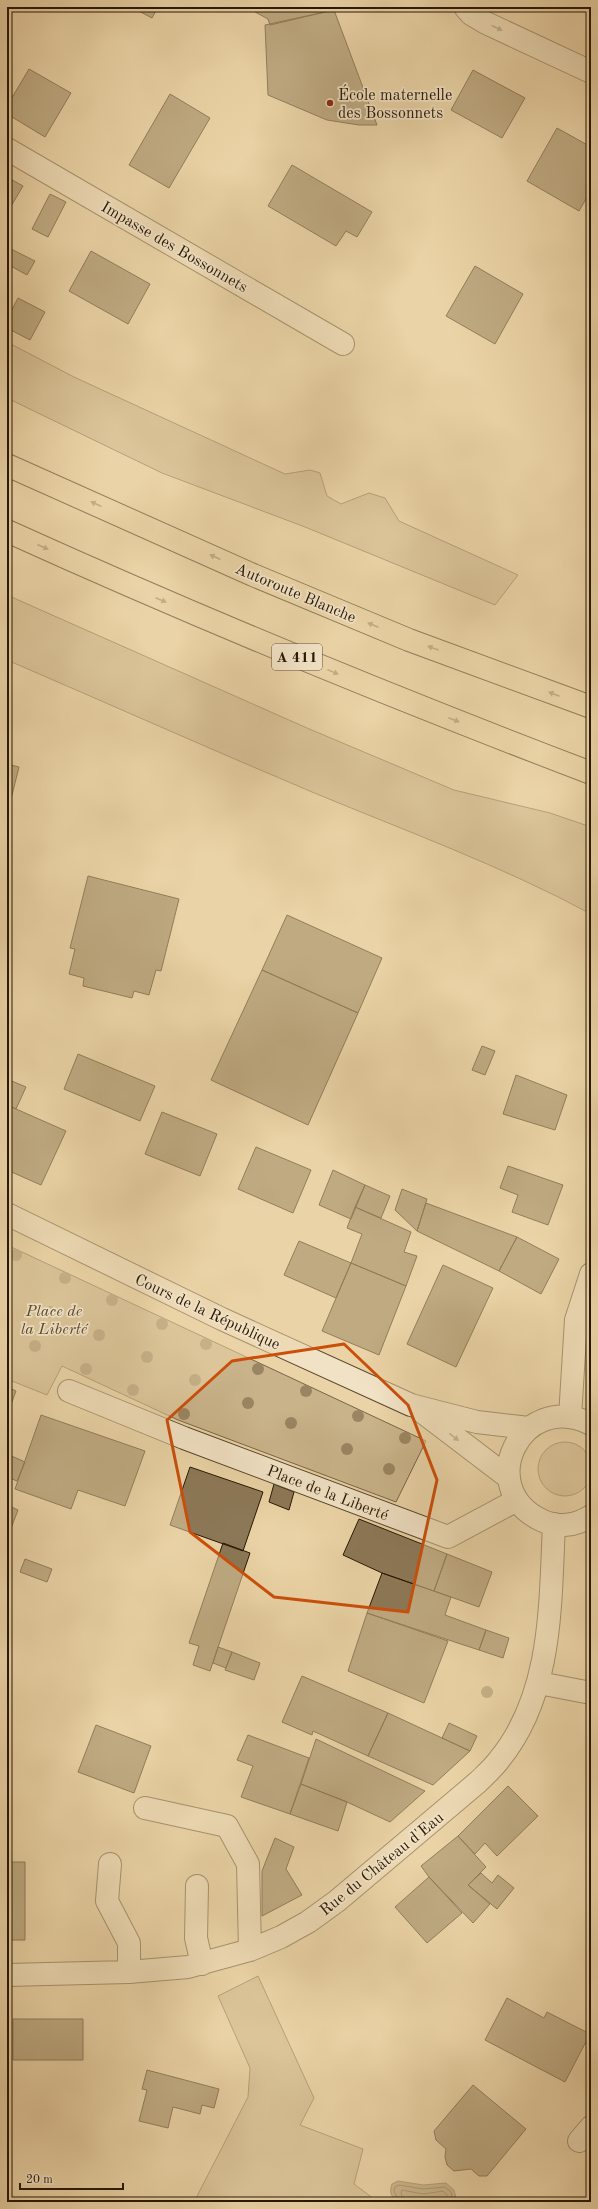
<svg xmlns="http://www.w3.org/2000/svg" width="598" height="2209" font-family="'Old Standard TT',serif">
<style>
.green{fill:#c9b38a;stroke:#786446}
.water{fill:#a8936e;stroke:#746143}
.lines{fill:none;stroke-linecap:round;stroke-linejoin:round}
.shore{stroke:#685438;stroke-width:1}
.building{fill:#8c7857;stroke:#271602}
.minor-casing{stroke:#58452b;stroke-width:24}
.highway-casing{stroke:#271602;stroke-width:24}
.minor{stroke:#f1e2c5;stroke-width:22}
.highway{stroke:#ead3a6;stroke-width:22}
.tree{fill:#9a8562}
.oneway{fill:#96866d}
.oneway2{fill:#927e5c}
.marked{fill:none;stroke:#cb4f0a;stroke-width:3;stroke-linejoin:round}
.poi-dot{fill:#8f2418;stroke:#f1e2c5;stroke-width:1.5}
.labels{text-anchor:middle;stroke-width:3.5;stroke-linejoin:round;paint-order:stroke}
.shield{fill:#f1e2c5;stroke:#64533c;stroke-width:1}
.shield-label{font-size:15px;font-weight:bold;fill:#271602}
.poi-label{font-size:16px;fill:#271602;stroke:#f1e2c5;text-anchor:start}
.street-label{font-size:16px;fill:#271602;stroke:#f1e2c5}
.park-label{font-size:16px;font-style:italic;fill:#58452b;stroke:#f1e2c5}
</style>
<rect width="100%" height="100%" fill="#ead3a6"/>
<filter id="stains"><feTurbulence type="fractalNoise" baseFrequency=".005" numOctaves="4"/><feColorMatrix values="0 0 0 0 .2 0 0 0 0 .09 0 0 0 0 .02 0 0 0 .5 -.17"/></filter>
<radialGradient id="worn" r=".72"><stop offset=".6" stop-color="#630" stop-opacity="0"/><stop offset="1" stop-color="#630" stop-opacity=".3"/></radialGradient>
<!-- green -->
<path class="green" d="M7,342L74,377L285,474L310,470L320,473L327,496L341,504L369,493L385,498L399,521L518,575L495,605L305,527L162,473L7,398Z
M7,595L307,728L454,790L550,813L591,827V914C502,866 406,831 312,792C210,749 109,704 7,660Z
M7,1245L426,1441L396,1502L178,1420L62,1366L47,1395L7,1379Z
M538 1469a27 27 0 1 1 54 0a27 27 0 1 1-54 0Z
M258,1976L314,2098L300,2125L363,2149L354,2184L378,2202H194L248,2097L250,2068L218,1996Z"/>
<!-- water -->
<path class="water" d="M398,2181L423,2185L446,2183L454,2190L457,2202H398C391,2197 389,2192 392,2184Z"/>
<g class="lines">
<!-- shore -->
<path class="shore" d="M399,2202L394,2191L395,2187L399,2185L423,2189L445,2187L451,2192L453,2202
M404,2202L401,2193L402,2190L423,2194L443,2191L447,2195L448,2202"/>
</g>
<!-- building -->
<path class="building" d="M131,7H158L152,18Z
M246,7H334V10L270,25L268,19Z
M334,10L377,125H359L327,120L268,95L265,25Z
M29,69L71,93L45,137L7,114V106Z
M473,70L525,98L502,138L451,110Z
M170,94L210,118L169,188L129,165Z
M557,128L591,147V190L579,211L527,181Z
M292,165L372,212L357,237L346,231L336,246L268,206Z
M7,177L23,186L7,213Z
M50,194L66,202L48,237L32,229Z
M11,249L35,261L27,275L7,264V257Z
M91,251L150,284L128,324L69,291Z
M475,266L523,294L495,344L446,316Z
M18,298L45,312L30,340L7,328V319Z
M7,764L19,767L7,815Z
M88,876L179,899L161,971L156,970L149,995L134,991L132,998L83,986L84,978L69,974L75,949L70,948Z
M287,915L382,958L358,1013L262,970Z
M262,970L358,1013L308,1125L211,1080Z
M482,1046L495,1051L485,1075L472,1070Z
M78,1054L155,1086L140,1121L64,1089Z
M516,1075L567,1095L555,1130L503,1114Z
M7,1079L26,1087L16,1109L7,1105Z
M7,1105L66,1131L41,1185L7,1170Z
M162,1112L217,1134L200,1176L145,1154Z
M256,1147L311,1170L293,1213L238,1189Z
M508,1166L563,1185L548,1225L512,1212L518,1195L500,1188Z
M333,1170L365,1185L351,1219L319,1205Z
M365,1185L390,1196L381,1218L355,1207Z
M402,1189L427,1199L417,1231L395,1210Z
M426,1203L517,1237L499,1271L417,1231Z
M355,1207L411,1232L404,1252L417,1256L406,1286L351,1263L362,1234L347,1228Z
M517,1237L559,1259L541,1294L499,1271Z
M299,1241L351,1263L336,1298L284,1275Z
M351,1263L406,1286L379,1355L322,1331Z
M443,1265L493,1288L456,1367L407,1344Z
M7,1387L16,1391L7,1415Z
M41,1415L145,1451L125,1506L78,1490L71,1509L15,1489Z
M7,1454L25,1462L17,1481L7,1477Z
M190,1467L263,1492L243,1551L170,1525Z
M274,1484L294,1492L289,1510L269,1502Z
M7,1505L18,1510L8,1536H7Z
M359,1519L447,1554L434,1591L382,1573L343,1555Z
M223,1543L250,1553L210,1671L193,1665L199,1646L189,1643Z
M447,1554L492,1572L479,1607L434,1591Z
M25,1559L52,1569L47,1582L20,1572Z
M382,1573L451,1597L445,1615L486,1630L479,1650L367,1613Z
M367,1613L448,1641L424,1703L348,1671Z
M486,1630L509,1638L503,1658L479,1650Z
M218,1647L232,1652L226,1668L213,1663Z
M232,1652L260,1663L254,1680L225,1670Z
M302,1676L388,1713L368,1756L313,1731L312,1735L282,1722Z
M388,1713L442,1738L470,1751L433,1785L368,1756Z
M449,1723L477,1736L470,1751L442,1738Z
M96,1725L151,1746L134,1793L78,1772Z
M248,1735L309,1758L290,1814L241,1797L253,1766L237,1760Z
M316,1739L425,1791L390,1822L347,1802L301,1784Z
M301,1784L347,1802L338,1831L290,1814Z
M508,1786L538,1816L497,1856L485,1843L475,1854L458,1836Z
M458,1836L486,1867L468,1885L490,1904L473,1923L429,1877L421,1866Z
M275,1838L294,1847L286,1869L302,1895L262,1916V1871Z
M7,1862H25V1940H7Z
M481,1873L492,1883L498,1875L514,1888L497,1909L468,1885Z
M429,1877L462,1913L427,1943L395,1907Z
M507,1998L544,2018L547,2012L590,2034L565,2082L485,2040Z
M13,2019H83V2060H13Z
M147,2070L219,2089L214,2108L202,2105L200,2114L173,2107L168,2128L139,2121L147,2090L142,2089Z
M473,2085L526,2129L487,2176H479L471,2169L454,2171L447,2165L445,2157L446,2149L436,2140L434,2131Z"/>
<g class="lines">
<defs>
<path id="minor" d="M465,7L471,14L486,23L591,72
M7,149L343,344
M7,1214L222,1319L411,1405L477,1422L529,1428
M69,1391L184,1438L448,1537L517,1500
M421,1411L509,1478
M570,1417L576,1320L591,1274
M591,1424C521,1389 474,1488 541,1520C557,1528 576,1526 591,1516
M539,1683L591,1693
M145,1808L227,1826L248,1864L250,1950
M110,1864L107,1901L129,1943V1972
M197,1886L196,1938L202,1964
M7,1975L129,1972L188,1967L250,1950L281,1937L308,1922L337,1901L478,1782C485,1775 493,1768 499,1760C553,1694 550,1605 554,1524
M579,2141L591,2127"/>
<path id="highway" d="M7,465L253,575L409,640L591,707
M7,531C199,618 394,698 591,773"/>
</defs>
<!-- minor casing -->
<use href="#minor" class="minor-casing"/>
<!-- highway casing -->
<use href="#highway" class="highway-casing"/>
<!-- minor -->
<use href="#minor" class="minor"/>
<!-- highway -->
<use href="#highway" class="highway"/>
</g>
<!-- trees -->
<g class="tree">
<circle cx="16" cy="1255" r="6"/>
<circle cx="65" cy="1278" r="6"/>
<circle cx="112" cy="1300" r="6"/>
<circle cx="50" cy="1312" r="6"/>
<circle cx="162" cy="1324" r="6"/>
<circle cx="99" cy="1335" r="6"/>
<circle cx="206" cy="1344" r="6"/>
<circle cx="35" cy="1346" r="6"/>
<circle cx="147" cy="1357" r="6"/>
<circle cx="86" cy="1369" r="6"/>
<circle cx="258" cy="1369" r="6"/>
<circle cx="195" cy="1380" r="6"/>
<circle cx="133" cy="1390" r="6"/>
<circle cx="306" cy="1391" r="6"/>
<circle cx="248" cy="1403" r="6"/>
<circle cx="184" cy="1414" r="6"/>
<circle cx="358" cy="1416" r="6"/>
<circle cx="291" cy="1423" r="6"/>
<circle cx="405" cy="1438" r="6"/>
<circle cx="347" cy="1449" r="6"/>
<circle cx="389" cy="1469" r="6"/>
<circle cx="487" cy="1692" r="6"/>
</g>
<!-- one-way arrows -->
<defs><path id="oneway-solid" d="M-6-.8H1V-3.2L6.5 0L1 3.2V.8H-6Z"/></defs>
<g class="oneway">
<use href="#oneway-solid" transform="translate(497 28) rotate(25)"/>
<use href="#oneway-solid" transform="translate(454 1437) rotate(38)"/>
</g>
<g class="oneway2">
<use href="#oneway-solid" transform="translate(96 504) rotate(-156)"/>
<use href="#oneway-solid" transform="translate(43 547) rotate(24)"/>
<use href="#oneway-solid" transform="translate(215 557) rotate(-156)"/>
<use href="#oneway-solid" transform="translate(161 600) rotate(23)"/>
<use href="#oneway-solid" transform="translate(373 625) rotate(-157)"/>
<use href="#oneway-solid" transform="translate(433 648) rotate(-160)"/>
<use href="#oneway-solid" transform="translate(333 672) rotate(22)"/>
<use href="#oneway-solid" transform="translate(554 694) rotate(-159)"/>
<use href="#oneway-solid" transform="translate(454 720) rotate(21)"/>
</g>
<!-- marked area -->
<path d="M0 0H598V2209H0ZM344,1344L408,1405L437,1480L408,1612L274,1597L190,1532L167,1420L232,1361Z" fill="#ead3a6" fill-opacity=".55" fill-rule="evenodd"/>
<path class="marked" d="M344,1344L408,1405L437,1480L408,1612L274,1597L190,1532L167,1420L232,1361Z"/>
<!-- markers -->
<circle class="poi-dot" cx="330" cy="103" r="4"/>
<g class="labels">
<!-- shield labels -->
<rect class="shield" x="272" y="644" width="50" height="26" rx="3"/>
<g class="shield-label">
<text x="297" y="662">A 411</text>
</g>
<!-- poi labels -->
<g class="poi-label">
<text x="338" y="100">École maternelle<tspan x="338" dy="18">des Bossonnets</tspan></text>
</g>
<!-- street labels -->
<g class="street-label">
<text transform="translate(175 246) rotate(30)" y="6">Impasse des Bossonnets</text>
<text transform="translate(296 592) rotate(23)" y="6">Autoroute Blanche</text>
<text transform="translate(208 1311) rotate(25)" y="6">Cours de la République</text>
<text transform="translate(328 1492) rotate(21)" y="6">Place de la Liberté</text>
<text transform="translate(381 1863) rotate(-39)" y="6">Rue du Château d'Eau</text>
</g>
<!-- park labels -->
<g class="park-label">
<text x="54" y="1316">Place de<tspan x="54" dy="18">la Liberté</tspan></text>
</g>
</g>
<!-- margin -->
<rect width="598" height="2209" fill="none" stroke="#ead3a6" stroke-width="24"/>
<rect x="8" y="8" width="582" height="2193" fill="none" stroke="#271602" stroke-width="2"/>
<rect x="12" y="12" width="574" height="2185" fill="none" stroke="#271602"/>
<!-- scale -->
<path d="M20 2183v6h103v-6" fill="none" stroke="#271602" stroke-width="2"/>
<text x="26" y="2183" font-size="12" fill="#271602" stroke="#f1e2c5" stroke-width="3" paint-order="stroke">20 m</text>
<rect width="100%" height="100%" filter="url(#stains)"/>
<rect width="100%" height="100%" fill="url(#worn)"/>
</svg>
